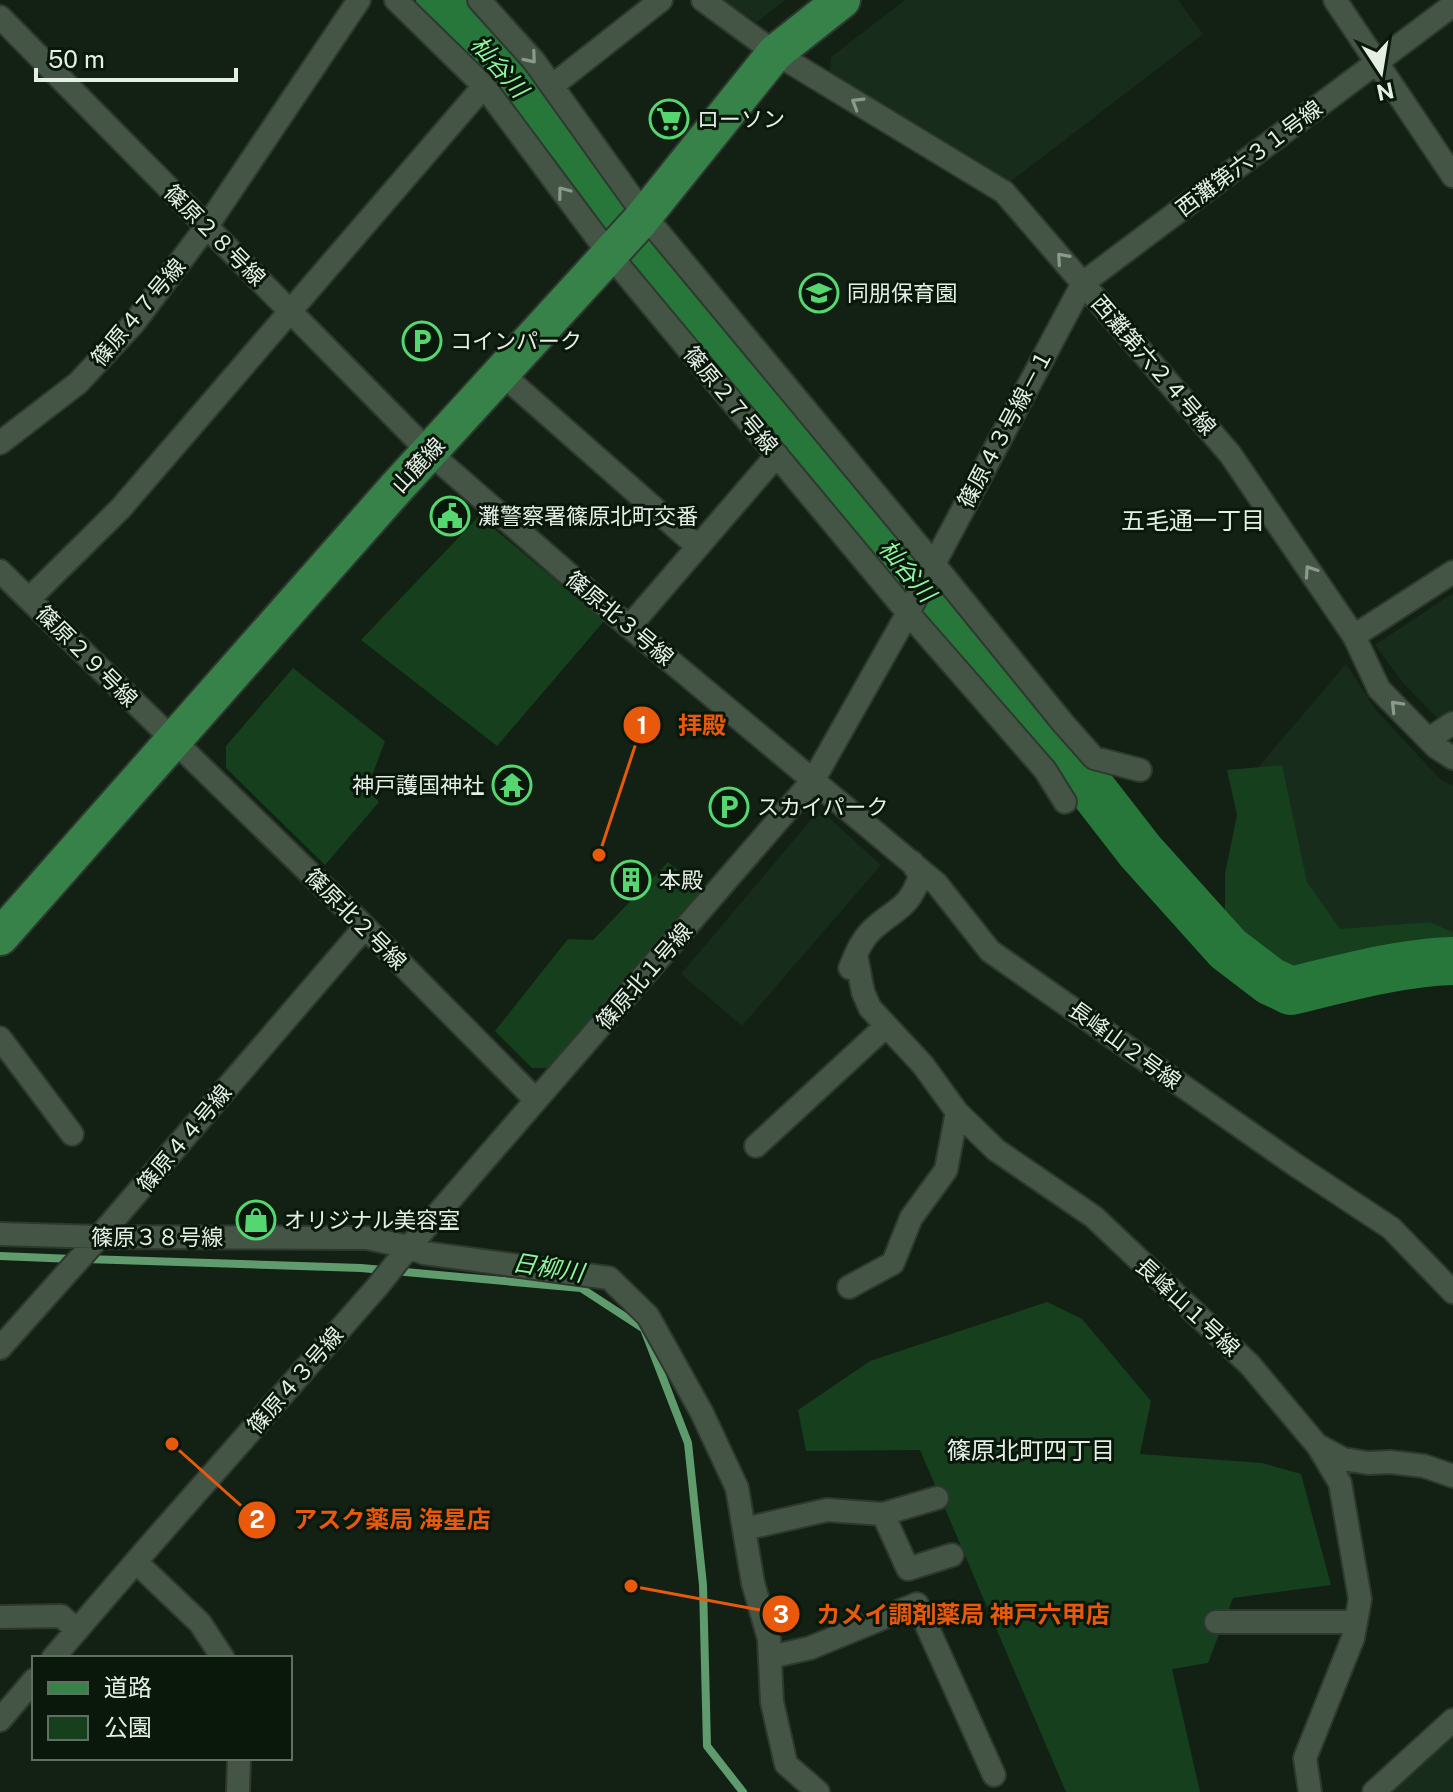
<svg xmlns="http://www.w3.org/2000/svg" width="1453" height="1792" font-family="'Public Sans','Noto Sans JP',sans-serif">
<style>
.built{fill:#172c1a}
.green{fill:#153f1d}
.lines{fill:none;stroke-linecap:round;stroke-linejoin:round}
.stream{stroke:#609b6d;stroke-width:8}
.river{stroke:#28773a;stroke-width:48}
.street-casing{stroke:#2e382f;stroke-width:26}
.primary-casing{stroke:#2e382f;stroke-width:40}
.street{stroke:#445546;stroke-width:22}
.primary{stroke:#378249;stroke-width:36}
.oneway{stroke:#8c9a8e}
.labels{text-anchor:middle;stroke-width:6;stroke-linejoin:round;paint-order:stroke}
.poi-label{font-size:22px;fill:#e4eee5;stroke:#09180b;text-anchor:start}
.street-label{font-size:22px;fill:#e4eee5;stroke:#09180b}
.water-label{font-size:24px;font-style:italic;fill:#8ff49e;stroke:#09180b}
.neighbourhood-label{font-size:24px;fill:#e4eee5;stroke:#09180b}
.leader{fill:none;stroke:#e8590c;stroke-width:3}
.callout-dot{fill:#e8590c;stroke:#09180b;stroke-width:3}
.mark-label{font-size:24px;text-anchor:middle;font-weight:bold;fill:#fff}
.callout-label{font-size:24px;text-anchor:middle;font-weight:bold;fill:#e8590c;stroke:#09180b;stroke-width:6;stroke-linejoin:round;paint-order:stroke}
</style>
<rect width="100%" height="100%" fill="#122114"/>
<!-- built -->
<path class="built" d="M724,0H785L757,22L729,5Z
M905,0H1178L1203,34L1011,181L830,72L831,57Z
M1453,593V715L1441,722L1403,683L1375,645Z
M1346,664L1376,710L1440,779L1453,786V932L1430,922L1340,930L1281,878L1255,771Z
M826,815L881,865L742,1026L681,974L814,816Z
M1453,1735V1792H1391Z"/>
<!-- green -->
<path class="green" d="M479,516L604,621L497,746L361,640Z
M293,668L385,741L367,789L379,802L325,865L226,768V746Z
M1282,765L1307,882L1340,929L1430,922L1453,932V948H1436L1392,985L1321,1001L1274,980L1225,917V874L1237,815L1227,770Z
M668,862L702,890L551,1068H532L495,1031L568,939L593,940Z
M1047,1302L1082,1319L1151,1401L1140,1454L1262,1463L1301,1474L1331,1585L1233,1598L1208,1663L1172,1669L1200,1792H1066L920,1450L806,1451L798,1410L870,1361Z"/>
<g class="lines">
<!-- stream -->
<path class="stream" d="M0,1256L73,1259
M86,1259L361,1268L581,1288L644,1329L688,1443L703,1585L707,1746L743,1792"/>
<!-- river -->
<path class="river" d="M440,0L528,98L607,207L808,452L1088,784L1140,851L1228,949L1270,981L1291,991C1340,979 1402,962 1453,961"/>
<defs>
<path id="street" d="M396,0L484,86L610,255L908,613L1045,770L1065,802
M479,0L534,61L645,216L933,563L1063,723L1094,758L1140,770
M703,0L775,53L1004,192L1230,454L1354,636L1379,689L1436,747L1453,758
M1335,0L1453,176
M0,17L430,453L620,619L937,884L990,951L1294,1164L1391,1228L1453,1292
M552,86L661,0
M502,374L697,546
M0,443L78,383L134,323L207,226L359,0
M0,571L365,927L536,1100
M29,599L121,508L484,86
M629,627L777,455
M1354,636L1453,572
M1429,739L1453,723
M856,955L863,992L870,1008L923,1065L957,1112L996,1150L1094,1217L1250,1365L1317,1445L1343,1459L1368,1463L1390,1462L1424,1466L1453,1476
M850,968C856,954 861,940 873,929C896,908 909,909 920,876L912,862
M0,1038L72,1134
M756,1146L886,1026
M0,1234L99,1237L367,1238L409,1247L424,1253L609,1278L648,1316L702,1413L737,1488L753,1583L769,1639L772,1702L786,1764L818,1792
M849,1287L893,1263L911,1218L946,1170L957,1112
M0,1348L99,1237L365,927
M883,1514L937,1498
M744,1529L827,1510L883,1514L908,1569L952,1555
M136,1562L200,1623L223,1658
M0,1617L61,1616L77,1630
M1216,1622H1356
M770,1657L810,1648L917,1604L994,1775
M53,1658L152,1543L378,1286L409,1247L814,779L908,613L1083,283L1453,5
M0,1720L34,1680
M238,1792L239,1758
M1310,1792L1305,1758L1353,1638L1360,1599L1340,1483L1318,1446
M1374,1792L1453,1720"/>
<path id="primary" d="M0,937L397,487L640,221L775,53L842,0"/>
</defs>
<!-- street casing -->
<use href="#street" class="street-casing"/>
<!-- primary casing -->
<use href="#primary" class="primary-casing"/>
<!-- street -->
<use href="#street" class="street"/>
<!-- primary -->
<use href="#primary" class="primary"/>
</g>
<!-- one-way arrows -->
<defs><path id="oneway-chevron" d="M-2-3.5L2.5 0L-2 3.5" fill="none" stroke-width="1.6" stroke-linecap="round" stroke-linejoin="round" transform="scale(2)"/></defs>
<g class="oneway">
<use href="#oneway-chevron" transform="translate(531 58) rotate(50)"/>
<use href="#oneway-chevron" transform="translate(857 103) rotate(-149)"/>
<use href="#oneway-chevron" transform="translate(563 192) rotate(-127)"/>
<use href="#oneway-chevron" transform="translate(1062 258) rotate(-131)"/>
<use href="#oneway-chevron" transform="translate(1310 571) rotate(-124)"/>
<use href="#oneway-chevron" transform="translate(1396 706) rotate(-134)"/>
</g>
<!-- icons -->
<defs>
<symbol id="supermarket-ring" viewBox="-11 -11 22 22"><circle r="9.5" fill="#09180b" stroke="#56d671" stroke-width="1.5"/><path d="M-6-5.5h2.5l.6 2H6L4.5 2H-2.5L-4.4-4H-6ZM-1.5 3.2a1.3 1.3 0 1 0 .1 0ZM3 3.2a1.3 1.3 0 1 0 .1 0Z" fill="#56d671"/></symbol>
<symbol id="school-ring" viewBox="-11 -11 22 22"><circle r="9.5" fill="#09180b" stroke="#56d671" stroke-width="1.5"/><path d="M0-5L7-2L0 1L-7-2ZM-4 1L0 2.5L4 1V4Q0 6-4 4Z" fill="#56d671"/></symbol>
<symbol id="parking-ring" viewBox="-11 -11 22 22"><circle r="9.5" fill="#09180b" stroke="#56d671" stroke-width="1.5"/><path d="M-3.5-5.5H1a3.5 3.5 0 0 1 0 7H-1V5.5H-3.5ZM-1-3.4V-.6H.8a1.4 1.4 0 0 0 0-2.8Z" fill="#56d671"/></symbol>
<symbol id="civic-ring" viewBox="-11 -11 22 22"><circle r="9.5" fill="#09180b" stroke="#56d671" stroke-width="1.5"/><path d="M-.6-6.5H3V-4.5H.6V-3L4-1V1h2V6H-6V1h2V-1L-.6-3ZM-1.2 2.5V6h2.4V2.5Z" fill="#56d671"/></symbol>
<symbol id="temple-ring" viewBox="-11 -11 22 22"><circle r="9.5" fill="#09180b" stroke="#56d671" stroke-width="1.5"/><path d="M0-6L5-2H3V0L6.5 2.5H4V6H1.5V3h-3V6H-4V2.5H-6.5L-3 0V-2H-5Z" fill="#56d671"/></symbol>
<symbol id="building-ring" viewBox="-11 -11 22 22"><circle r="9.5" fill="#09180b" stroke="#56d671" stroke-width="1.5"/><path d="M-4-6H4V6H1V3H-1V6H-4ZM-2.5-4.3h1.7v1.8h-1.7ZM.8-4.3h1.7v1.8H.8ZM-2.5-1h1.7V.8h-1.7ZM.8-1h1.7V.8H.8Z" fill="#56d671"/></symbol>
<symbol id="shop-ring" viewBox="-11 -11 22 22"><circle r="9.5" fill="#09180b" stroke="#56d671" stroke-width="1.5"/><path d="M-5-2.5h2.3a2.7 3.5 0 0 1 5.4 0H5L5.5 6h-11ZM-1.5-2.5h3a1.5 2.3 0 0 0-3 0Z" fill="#56d671"/></symbol>
</defs>
<g fill-rule="evenodd">
<use href="#supermarket-ring" x="647" y="97" width="44" height="44"/>
<use href="#school-ring" x="797" y="271" width="44" height="44"/>
<use href="#parking-ring" x="400" y="319" width="44" height="44"/>
<use href="#civic-ring" x="428" y="494" width="44" height="44"/>
<use href="#temple-ring" x="490" y="763" width="44" height="44"/>
<use href="#parking-ring" x="707" y="785" width="44" height="44"/>
<use href="#building-ring" x="609" y="858" width="44" height="44"/>
<use href="#shop-ring" x="234" y="1198" width="44" height="44"/>
</g>
<g class="labels">
<!-- poi labels -->
<g class="poi-label">
<text x="697" y="127">ローソン</text>
<text x="847" y="301">同朋保育園</text>
<text x="450" y="349">コインパーク</text>
<text x="478" y="524">灘警察署篠原北町交番</text>
<text x="484" y="793" text-anchor="end">神戸護国神社</text>
<text x="757" y="815">スカイパーク</text>
<text x="659" y="888">本殿</text>
<text x="284" y="1228">オリジナル美容室</text>
</g>
<!-- street labels -->
<g class="street-label">
<text transform="translate(1249 158) rotate(-37)" y="8">西灘第六３１号線</text>
<text transform="translate(215 235) rotate(45)" y="8">篠原２８号線</text>
<text transform="translate(138 312) rotate(-50)" y="8">篠原４７号線</text>
<text transform="translate(1154 365) rotate(49)" y="8">西灘第六２４号線</text>
<text transform="translate(731 400) rotate(50)" y="8">篠原２７号線</text>
<text transform="translate(1005 428) rotate(-62)" y="8">篠原４３号線－１</text>
<text transform="translate(418 465) rotate(-47)" y="8">山麓線</text>
<text transform="translate(620 618) rotate(40)" y="8">篠原北３号線</text>
<text transform="translate(87 656) rotate(45)" y="8">篠原２９号線</text>
<text transform="translate(356 919) rotate(45)" y="8">篠原北２号線</text>
<text transform="translate(644 976) rotate(-49)" y="8">篠原北１号線</text>
<text transform="translate(1125 1045) rotate(36)" y="8">長峰山２号線</text>
<text transform="translate(184 1138) rotate(-50)" y="8">篠原４４号線</text>
<text x="157" y="1245">篠原３８号線</text>
<text transform="translate(1188 1307) rotate(43)" y="8">長峰山１号線</text>
<text transform="translate(295 1380) rotate(-49)" y="8">篠原４３号線</text>
</g>
<!-- water labels -->
<g class="water-label">
<text transform="translate(499 67) rotate(49)" y="8">杣谷川</text>
<text transform="translate(907 571) rotate(50)" y="8">杣谷川</text>
<text transform="translate(548 1268) rotate(9)" y="8">日柳川</text>
</g>
<!-- neighbourhood labels -->
<g class="neighbourhood-label">
<text x="1193" y="529">五毛通一丁目</text>
<text x="1031" y="1459">篠原北町四丁目</text>
</g>
</g>
<!-- callouts -->
<path class="leader" d="M599 855L642 725M172 1444L257 1520M631 1586L781 1614"/>
<g class="callout-dot">
<circle cx="599" cy="855" r="8"/>
<circle cx="172" cy="1444" r="8"/>
<circle cx="631" cy="1586" r="8"/>
<circle cx="642" cy="725" r="20"/>
<circle cx="257" cy="1520" r="20"/>
<circle cx="781" cy="1614" r="20"/>
</g>
<g class="mark-label">
<text x="642" y="734">1</text>
<text x="257" y="1528">2</text>
<text x="781" y="1623">3</text>
</g>
<g class="callout-label">
<text x="702" y="734">拝殿</text>
<text x="392" y="1528">アスク薬局 海星店</text>
<text x="963" y="1623">カメイ調剤薬局 神戸六甲店</text>
</g>
<!-- legend -->
<rect x="32" y="1656" width="260" height="104" fill="#09180b" stroke="#616e62" stroke-width="2"/>
<rect x="48" y="1682" width="40" height="12" fill="#378249" stroke="#616e62" stroke-width="2"/>
<text x="104" y="1696" font-size="24" fill="#e4eee5">道路</text>
<rect x="48" y="1716" width="40" height="24" fill="#153f1d" stroke="#616e62" stroke-width="2"/>
<text x="104" y="1736" font-size="24" fill="#e4eee5">公園</text>
<!-- north arrow -->
<g transform="translate(1381 72) rotate(168)" stroke="#09180b" stroke-width="6" paint-order="stroke">
<path d="M0-6L14 30L0 20L-14 30Z" fill="#e4eee5"/>
<text y="-12" font-size="22" font-weight="bold" text-anchor="middle" fill="#e4eee5">N</text>
</g>
<!-- scale -->
<path d="M36 68v12h200v-12" fill="none" stroke="#e4eee5" stroke-width="4"/>
<text x="48" y="68" font-size="24" fill="#e4eee5" stroke="#09180b" stroke-width="6" paint-order="stroke">50 m</text>
</svg>
